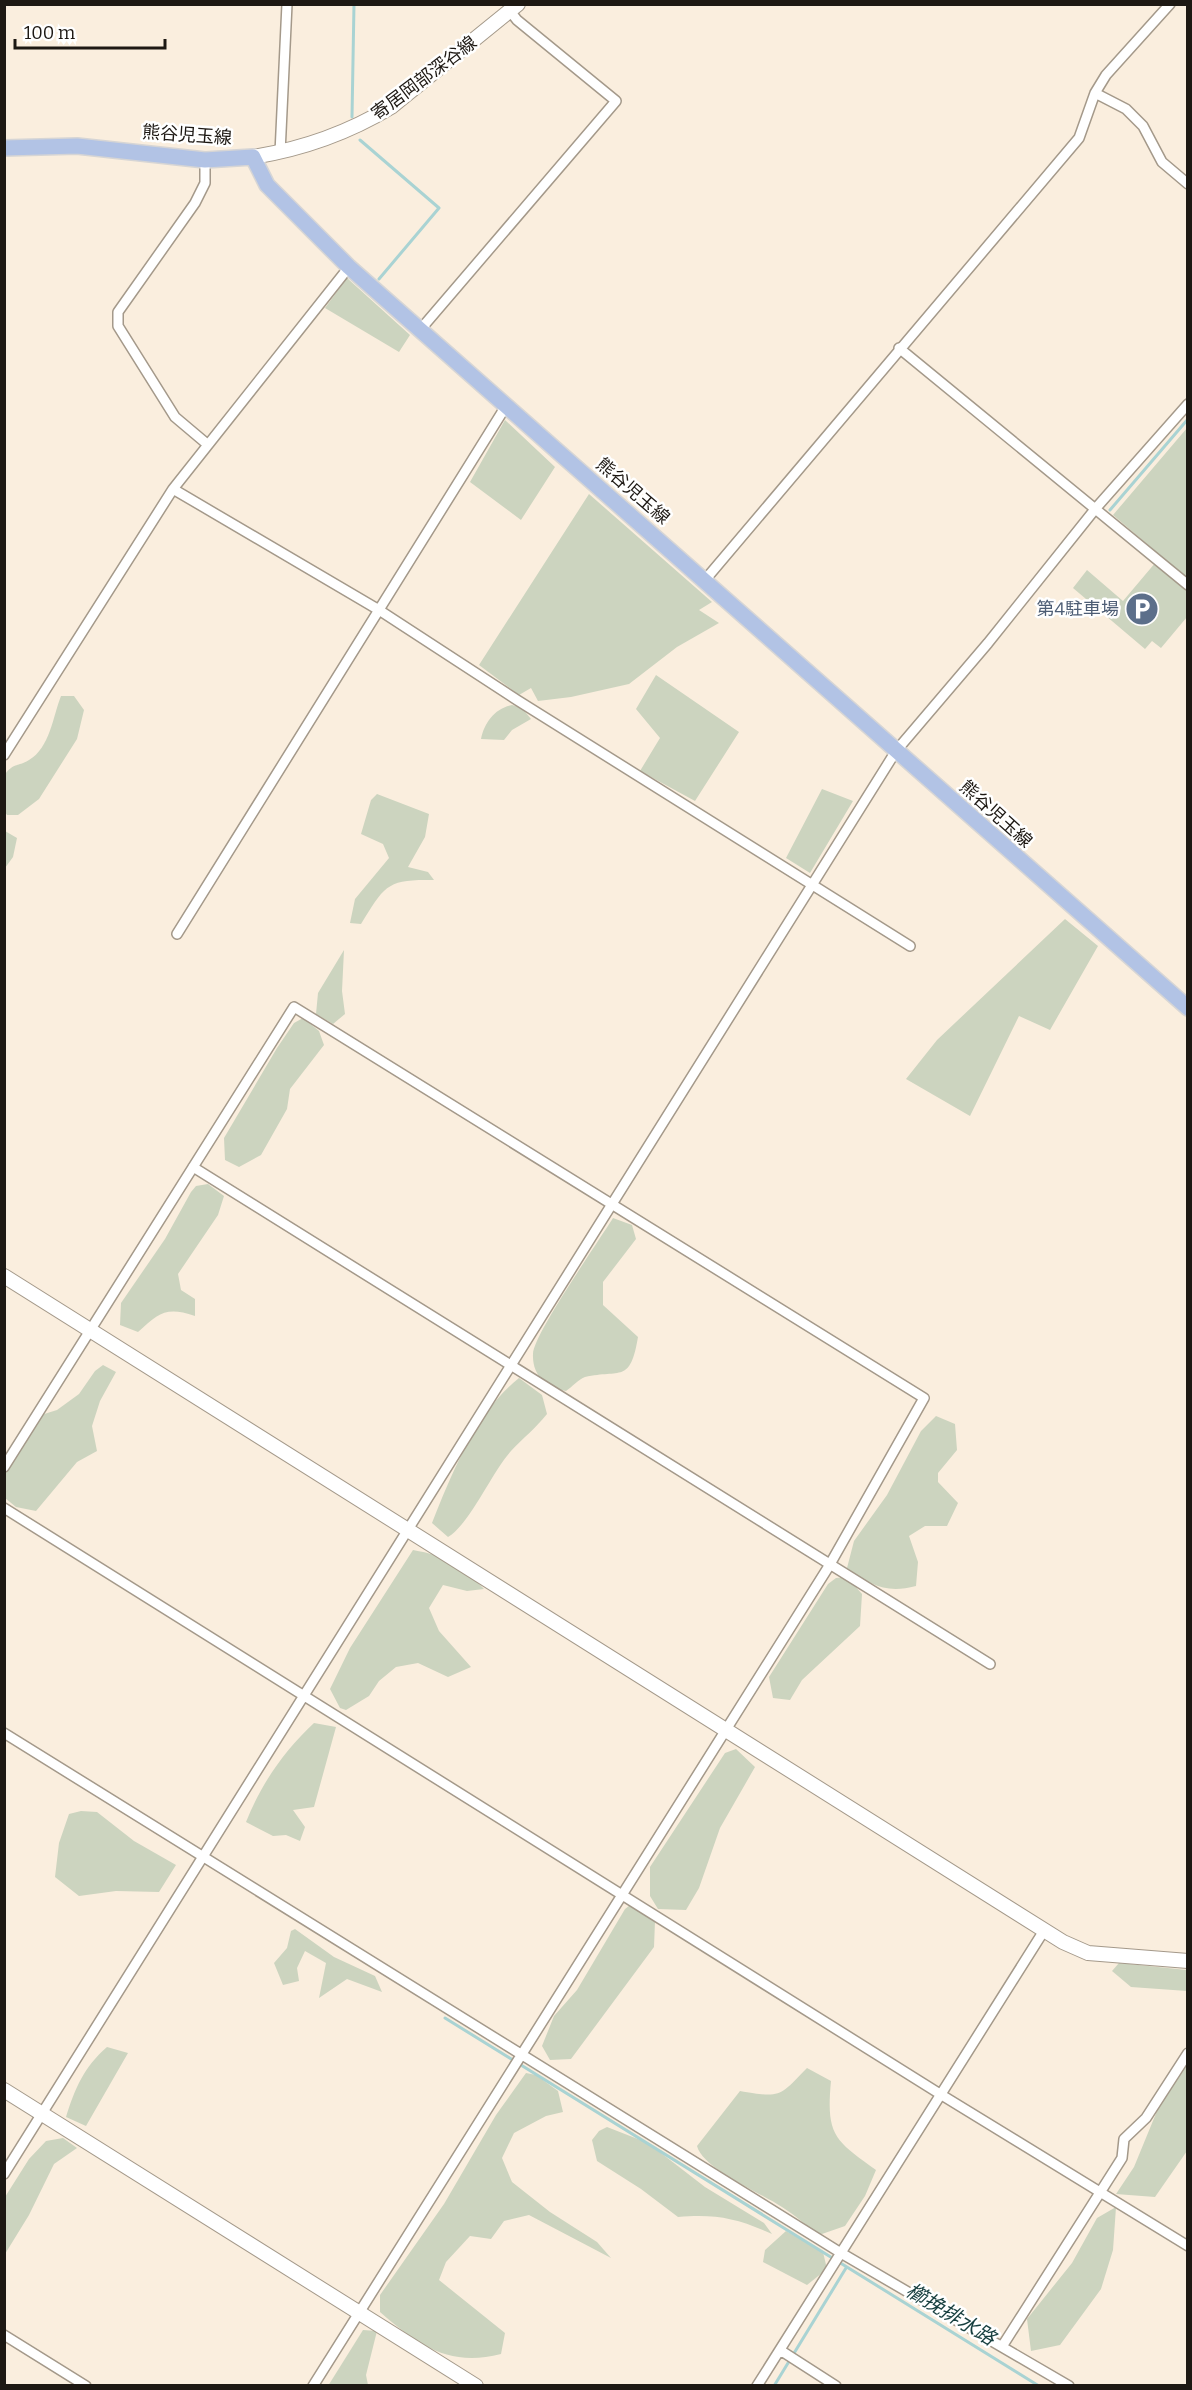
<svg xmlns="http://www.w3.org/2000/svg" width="1192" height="2390" font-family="Bitter,'Noto Sans JP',serif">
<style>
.green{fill:#ccd4bf}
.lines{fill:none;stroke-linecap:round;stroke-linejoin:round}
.stream{stroke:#a9d3d3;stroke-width:3}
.street-casing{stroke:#a4998a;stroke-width:12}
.secondary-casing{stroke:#a4998a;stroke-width:16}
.primary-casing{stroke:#d6d5d5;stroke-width:18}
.street{stroke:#fff;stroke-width:9}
.secondary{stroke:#fff;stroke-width:14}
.primary{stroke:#b2c3e5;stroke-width:15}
.labels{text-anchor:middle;stroke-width:5;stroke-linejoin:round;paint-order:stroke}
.street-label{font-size:18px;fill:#1d1813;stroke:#fff}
.service-label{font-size:18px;fill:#4e5e75;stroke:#fff;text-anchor:end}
.water-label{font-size:20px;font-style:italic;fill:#163e3e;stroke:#fff}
</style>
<rect width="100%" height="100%" fill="#faeede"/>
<!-- green -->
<path class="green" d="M347,278L410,335L399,352L325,308Z
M505,420L555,467L521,520L470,482Z
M1187,428V617L1161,648L1152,641L1145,649L1073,588L1087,570L1123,601L1161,556L1113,515Z
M589,494L712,602L699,610L719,623L677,647L629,684L571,697L538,701L531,688L519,695L479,665Z
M656,675L739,732L695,801L640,771L660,738L636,709Z
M61,696H74L84,710L77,739L39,799L18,815H7L5,812V774C15,762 18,767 29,760C50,748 53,716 61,696Z
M512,705L522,708L531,719L512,730L504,740L481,739C484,723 495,708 512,705Z
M822,789L853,801L810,873L786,858Z
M377,794L429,814L425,837L408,867L428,872L434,880C387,879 385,885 361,924L350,923L355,899L389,858L383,844L361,834L371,800Z
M5,831L17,838L13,857L5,868Z
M1065,919L1098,946L1050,1030L1019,1016L970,1116L906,1079L937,1040Z
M344,950L342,991L345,1014L333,1024L316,1014L318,993Z
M303,1018L319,1031L324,1045L290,1089L287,1109L261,1155L239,1167L225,1160L224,1138L277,1048L294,1023Z
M208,1184L224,1196L218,1215L178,1274L181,1290L195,1299V1316C166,1306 159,1313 138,1332L120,1325L121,1303L165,1239L191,1192L196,1186Z
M613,1218L632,1225L636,1239L603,1282V1305L638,1337C630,1384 621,1369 585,1377C579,1379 572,1387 566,1391C547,1388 532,1376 533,1354C533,1335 599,1241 613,1218Z
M103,1365L116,1372L100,1401L92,1426L97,1451L77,1462L36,1511L16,1507L5,1498V1470L41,1415L57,1410L79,1394L95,1371Z
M519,1378L542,1395L547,1414C536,1428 523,1438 511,1451C492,1472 469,1525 448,1537L432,1523C452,1473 476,1412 519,1378Z
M936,1416L955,1424L957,1450L938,1473V1482L958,1503L947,1526H925L909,1536L918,1562L916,1586C886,1594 871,1585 847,1568L854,1541L887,1495L921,1431Z
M413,1550C446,1556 461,1564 484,1589L467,1591L443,1585L429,1608L439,1631L471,1667L448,1677L418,1663L396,1667L379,1681L369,1696L346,1710L340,1708L330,1689L350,1648Z
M847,1577L862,1594L860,1626L802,1680L790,1700L773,1698L769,1677L828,1584L836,1578Z
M314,1723L336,1727L314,1807L293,1810L305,1827L300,1841L286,1835L273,1836L246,1822C261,1784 284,1751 314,1723Z
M736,1749L755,1767L720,1828L699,1888L686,1910L658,1909L650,1896V1867L725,1753Z
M81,1811L97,1812L134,1841L176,1865L159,1892L116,1891L79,1896L55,1877L59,1843L69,1814Z
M634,1902L655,1921L654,1947L571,2059L550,2060L542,2046L554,2016L577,1990L625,1909Z
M295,1929L334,1957L375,1976L382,1992L347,1979L319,1998L326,1963L305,1951L297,1968L299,1981L283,1985L274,1963L287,1948L291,1931Z
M1119,1963L1187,1970V1991L1131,1987L1112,1971Z
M107,2047L128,2053L86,2126L66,2117C75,2088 84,2067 107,2047Z
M1187,2059V2151L1155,2197L1116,2194L1134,2167L1164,2094Z
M807,2068L831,2081C826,2135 834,2140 876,2170L865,2196L845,2226L819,2235C807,2226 795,2215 782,2207C761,2193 703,2169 697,2146L740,2091C781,2098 779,2097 807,2068Z
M526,2073L536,2075L558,2091L563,2112L546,2116L514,2133L502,2158L512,2182L550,2212L597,2242L611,2258L529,2215L504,2221L491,2239L470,2236L446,2262L439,2280L505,2333L501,2354C449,2367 419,2346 380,2312V2295L444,2204L496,2115Z
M607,2127L648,2143L705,2187L764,2223L772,2234C736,2218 716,2214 678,2217L641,2189L597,2161L592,2140L599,2131Z
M63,2138L77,2148L54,2164L29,2215L5,2254V2197L29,2159L46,2141Z
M1116,2207L1113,2250L1101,2289L1060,2345L1031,2351L1027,2319L1072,2263L1097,2218Z
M786,2231L823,2252L827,2269L807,2285L763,2262L765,2250Z
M363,2330L377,2331L366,2375L368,2385L328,2386Z"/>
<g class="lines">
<!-- stream -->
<path class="stream" d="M352,117L354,4
M360,140L439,208L379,279
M1110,510L1188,419
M445,2018L1039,2386
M774,2386L846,2268"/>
<defs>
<path id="street" d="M1095,93L1126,109L1143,126L1162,162L1188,184
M280,153L287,4
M205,160V183L195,203L118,312V326L175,417L207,444
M420,330L616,101L517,20L510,11
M899,348L1188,585
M173,489L379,610L517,700L910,946
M705,580L1079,138L1095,93L1106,75L1170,4
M4,755L173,489L349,267
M177,934L506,406
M193,1167L990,1664
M4,1467L294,1007L924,1398L829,1566L313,2386
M4,1508L940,2094L1188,2246
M4,1733L841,2253L1069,2386
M4,2174L896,751L988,643L1096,508L1188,404
M4,2335L86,2386
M1003,2345L1122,2158L1124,2139L1146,2118L1188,2053
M780,2350L836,2386
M757,2386L1045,1929"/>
<path id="secondary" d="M253,157C303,149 348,133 391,107L518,4
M4,1276L1063,1942L1088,1953L1188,1961
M4,2090L476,2386"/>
<path id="primary" d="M4,148L77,146L205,160L253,157L267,185L349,267L1188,1008"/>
</defs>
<!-- street casing -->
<use href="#street" class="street-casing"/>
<!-- secondary casing -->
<use href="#secondary" class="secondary-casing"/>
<!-- primary casing -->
<use href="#primary" class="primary-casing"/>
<!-- street -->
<use href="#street" class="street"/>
<!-- secondary -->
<use href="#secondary" class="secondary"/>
<!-- primary -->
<use href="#primary" class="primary"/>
</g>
<!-- icons -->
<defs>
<symbol id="parking-disc" viewBox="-11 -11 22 22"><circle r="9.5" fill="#5c6f8a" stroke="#fff"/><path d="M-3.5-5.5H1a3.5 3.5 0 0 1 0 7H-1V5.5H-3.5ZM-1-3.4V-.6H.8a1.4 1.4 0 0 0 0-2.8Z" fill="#fff"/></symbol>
</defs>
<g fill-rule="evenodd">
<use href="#parking-disc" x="1123" y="590" width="38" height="38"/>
</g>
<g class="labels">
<!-- street labels -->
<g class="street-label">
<text transform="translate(424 78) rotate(-37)" y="6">寄居岡部深谷線</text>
<text transform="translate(187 135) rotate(4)" y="6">熊谷児玉線</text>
<text transform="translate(633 491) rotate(41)" y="6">熊谷児玉線</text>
<text transform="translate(996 814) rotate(42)" y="6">熊谷児玉線</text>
</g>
<!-- service labels -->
<g class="service-label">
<text x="1119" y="615">第4駐車場</text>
</g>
<!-- water labels -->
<g class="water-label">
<text transform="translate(951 2314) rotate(31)" y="7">櫛挽排水路</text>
</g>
</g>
<!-- border -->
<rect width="1192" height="2390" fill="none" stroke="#1d1813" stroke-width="12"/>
<!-- scale -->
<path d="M15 39v9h150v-9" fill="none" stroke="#1d1813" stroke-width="3"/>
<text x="24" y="39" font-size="18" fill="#1d1813" stroke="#ffffff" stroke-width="4.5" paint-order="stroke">100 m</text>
</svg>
